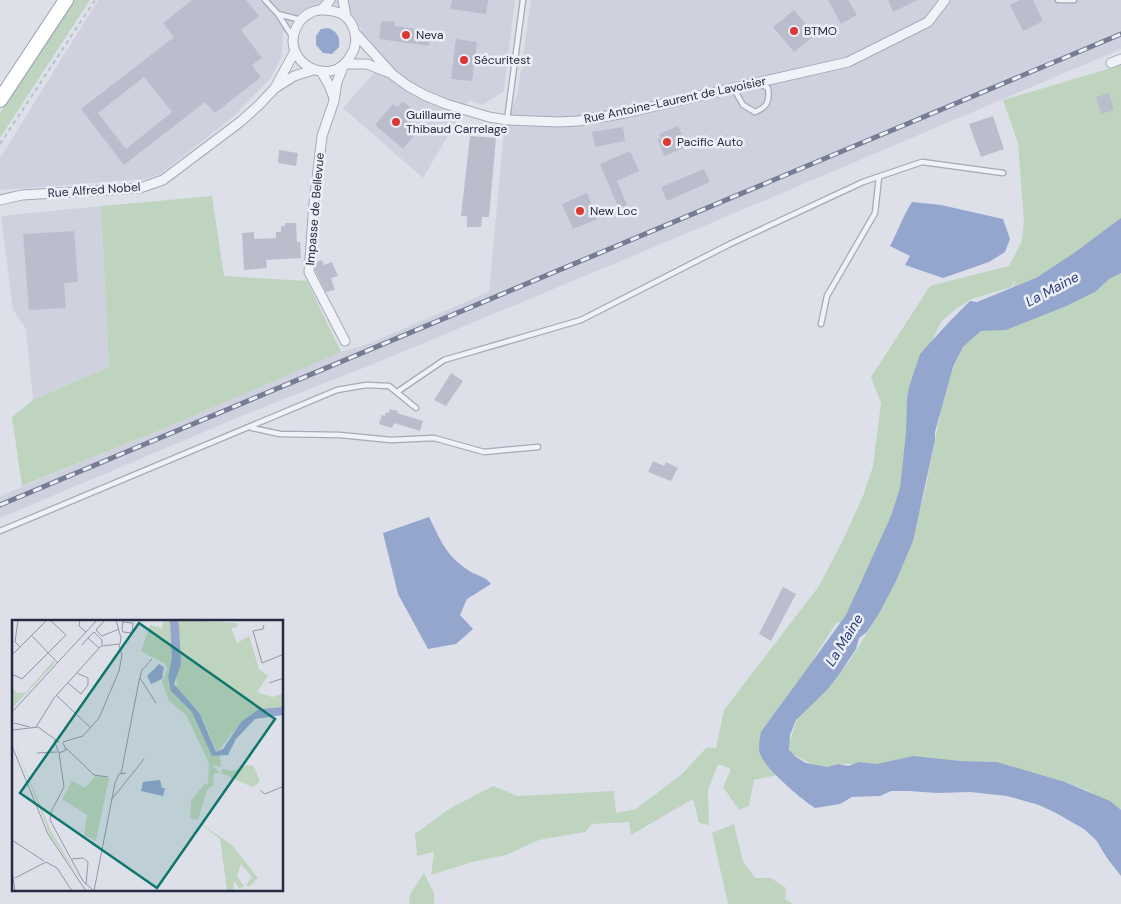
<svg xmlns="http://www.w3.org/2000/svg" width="1121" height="904" font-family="'DM Sans',sans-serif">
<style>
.built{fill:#cfd2de}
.green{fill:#bfd4be}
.water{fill:#94a6cd}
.building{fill:#babecc;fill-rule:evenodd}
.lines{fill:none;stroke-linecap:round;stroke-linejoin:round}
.service-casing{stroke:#a6a9b7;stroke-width:7}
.minor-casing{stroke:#a6a9b7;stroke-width:11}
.primary-casing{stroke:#9ba1b6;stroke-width:16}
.path{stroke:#bcbec8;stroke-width:2;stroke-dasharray:4 4;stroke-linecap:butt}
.service{stroke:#f1f2f7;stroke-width:4.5}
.minor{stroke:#f1f2f7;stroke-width:9}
.primary{stroke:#fff;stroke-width:14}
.rail-casing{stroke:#757c94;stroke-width:5}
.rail{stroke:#edeff6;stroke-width:3;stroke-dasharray:9;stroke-linecap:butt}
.poi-dot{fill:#dd3734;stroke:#edeff6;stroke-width:2}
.labels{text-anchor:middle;stroke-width:5;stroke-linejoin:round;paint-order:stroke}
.poi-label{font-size:12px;fill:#252a41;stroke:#edeff6;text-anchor:start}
.street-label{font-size:12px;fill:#252a41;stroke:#edeff6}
.water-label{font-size:14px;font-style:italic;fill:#2b407a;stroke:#edeff6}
.inset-road{fill:none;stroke:#9397a6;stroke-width:1}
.view{fill:#0f766e;fill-opacity:0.15;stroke:#0f766e;stroke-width:2.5}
.inset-edge{fill:none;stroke:#252a41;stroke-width:2.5}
</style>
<rect width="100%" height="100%" fill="#dde0e9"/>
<!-- built -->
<path class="built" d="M98,0H515L504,91L483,105L469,100L423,178L343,108L386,59L369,44L349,9L326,2L317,4L299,13L283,33L282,56L271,78L233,117L160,174L145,179L0,190V158Z
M531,0H1121V49L697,229L376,363L256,410L0,518V496L158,431L340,352L368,344L489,292L504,130L518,91Z
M101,206L109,367L33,400L26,329L13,310L1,216Z"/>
<!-- green -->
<path class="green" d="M74,0H90L0,138V113Z
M1121,65V234L1109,279L1121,273V810L1087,790L1065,782L997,762L961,761L908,757L880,764H836L829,767L814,765L790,753L789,743L798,717L828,689L850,660L882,609L908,553L925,491L941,410L951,373L963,347L981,331L1004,329L1016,278L1012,287L972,299L956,309L941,322L923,360L899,508L848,624L837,622L810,664L811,679L766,734L782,774L754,780L749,806L739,810L723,787L731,769L718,764L708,790L709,825L699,823L693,799L631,835L629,822L592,824L585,832L539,840L506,855L472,862L431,875L434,852L417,856L415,834L449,809L493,786L518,796L614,791L616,813L636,809L682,774L707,747L716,748L724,710L819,586L843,540L863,496L873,466L881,403L871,377L930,286L1009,266L1022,241L1024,222L1018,143L1003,100Z
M212,196L224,276L307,281L341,352L158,431L22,486L12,417L33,400L109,367L101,206Z
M734,824L743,861L755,878H771L786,888L785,899L793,904H728L712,833Z
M424,873L434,893V904H409L410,894Z"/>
<!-- water -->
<path class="water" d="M328,28C338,32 340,37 339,47L332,54L323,53L316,45V36L321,29Z
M912,202L941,205L1003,219L1010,239L1005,252L989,262L943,278L905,265L910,256L890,246C898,231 903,216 912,202Z
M1121,218V273L1109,279L1095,292L1064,307L1006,330L981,331L963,347L953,367L935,432V440L913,541L896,581L880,612L867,632L859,638L856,649L838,676L828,689L796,720L790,735L789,750L796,757L806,763L827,767L838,764L848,766L859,762L877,764L913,756L961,761L997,762L1065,782L1110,801L1121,810V876L1107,858L1096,840L1084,829L1056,813L1039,805L1007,796L970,792L937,793L909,791H891L880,796L852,797L840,804L815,808C801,799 767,770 761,756C757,748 760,740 761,732L846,615L891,516L900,488L906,433L907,400L909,387L920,354L950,321L970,301L977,302L1036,278L1074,253Z
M429,517C440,539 446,556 468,570C476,576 484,575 491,584L467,599L460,615L473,629L456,644L428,649L398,594L383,533Z"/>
<!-- building -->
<path class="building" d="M192,0H246L259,16L241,30L262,58L252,65L261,77L215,113L205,102L124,165L81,109L174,37L163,23ZM144,77L172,112L126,149L98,113Z
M452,0H488L486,14L450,9Z
M828,0H848L857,15L841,24Z
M888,0H917L893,12Z
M1020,0H1033L1043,21L1023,31L1010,5Z
M794,10L815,35L794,52L773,27Z
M381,21L395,22L394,26L431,31L429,46L379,39Z
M456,39L477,42L472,81L451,79Z
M1109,93L1114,110L1101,114L1096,97Z
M403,101L417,113L412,119L421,128L403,149L375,125L393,104L397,107Z
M993,116L1004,149L981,157L969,124Z
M678,126L687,147L664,156L658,140L661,138L659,134Z
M623,127L625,141L595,147L592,132Z
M470,136L496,138L489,217H482L481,227H467V216H461Z
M279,150L298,153L296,166L278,163Z
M630,151L639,171L617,181L627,205L619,209L600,164Z
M704,169L710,182L667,201L661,187Z
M587,193L598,219L573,229L562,204Z
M285,223H296L297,242H300L301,258L266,260L267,268L244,270L242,233L254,232V239L276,238V232H281V226H285Z
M74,231L78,282L64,283L66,308L29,310L23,234Z
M322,260L324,265L332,262L338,276L331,278L335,290L326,292L318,277L315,270L316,262Z
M451,373L463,381L446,406L434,400Z
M390,409L398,411L397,413L423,421L420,431L394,423L392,428L379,424L382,415L385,416L386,412L389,413Z
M653,461L664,466L666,462L678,468L671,481L648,472Z
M783,587L796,594L771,641L759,634Z"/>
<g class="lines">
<defs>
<path id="service" d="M265,0L278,14L292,36
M1058,0H1074
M278,14L301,20
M734,89L743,105L755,112C767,107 770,102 768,88L760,84
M507,120L523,0
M821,324L827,296L875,213L879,177
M397,392L444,360L581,320L730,244L863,182L922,162L1003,173
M252,428L280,434L340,435L391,440L434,438L484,452L538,447
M0,531L337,390L366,385L389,386L416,408"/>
<path id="minor" d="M343,0L346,16
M322,10C335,10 347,13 353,27C357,37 357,45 351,55C332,91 280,62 296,28C299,21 305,15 312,12C315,10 319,11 322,9C325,6 328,3 330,0
M356,34L393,75L408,86L424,95L446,104L489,117L507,120L559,122L578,121L625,113L848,62L928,22L945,0
M1111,63L1121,59
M347,64H367L390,73
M343,67L337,82L334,101L322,136L314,204L309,272L345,341
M321,71L329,85L334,98
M275,88L294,76L313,70
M0,200L22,195L140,188L163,180L240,122L259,105L275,88L295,51"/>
<path id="primary" d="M0,100L66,0"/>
</defs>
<!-- service casing -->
<use href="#service" class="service-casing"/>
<!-- minor casing -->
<use href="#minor" class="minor-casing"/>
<!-- primary casing -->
<use href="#primary" class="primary-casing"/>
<!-- path -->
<path class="path" d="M0,144L95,0"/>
<!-- service -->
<use href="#service" class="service"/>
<!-- minor -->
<use href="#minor" class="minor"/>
<!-- primary -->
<use href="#primary" class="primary"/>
<defs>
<path id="rail" d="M0,505L1121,34"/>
</defs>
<!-- rail casing -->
<use href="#rail" class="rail-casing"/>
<!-- rail -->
<use href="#rail" class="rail"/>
</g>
<!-- markers -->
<g class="poi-dot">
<circle cx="794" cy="31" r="5"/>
<circle cx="406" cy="35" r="5"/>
<circle cx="464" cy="60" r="5"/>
<circle cx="396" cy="122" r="5"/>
<circle cx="667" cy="142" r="5"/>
<circle cx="580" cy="211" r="5"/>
</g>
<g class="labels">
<!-- poi labels -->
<g class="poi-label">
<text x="804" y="35">BTMO</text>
<text x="416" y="39">Neva</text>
<text x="474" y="64">Sécuritest</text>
<text x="406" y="119">Guillaume<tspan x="406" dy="14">Thibaud Carrelage</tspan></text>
<text x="677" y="146">Pacific Auto</text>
<text x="590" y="215">New Loc</text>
</g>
<!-- street labels -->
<g class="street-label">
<text transform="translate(675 100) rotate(-12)" y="4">Rue Antoine-Laurent de Lavoisier</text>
<text transform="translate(94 190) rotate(-4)" y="4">Rue Alfred Nobel</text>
<text transform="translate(315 209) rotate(-85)" y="4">Impasse de Bellevue</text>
</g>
<!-- water labels -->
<g class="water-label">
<text transform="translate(1052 289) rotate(-28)" y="5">La Maine</text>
<text transform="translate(844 640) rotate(-58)" y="5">La Maine</text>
</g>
</g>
<!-- overview -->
<g transform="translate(12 620)">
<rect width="271" height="271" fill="#dde0e9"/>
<path d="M152,0H160L168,34L166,0L225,3V7L219,8L225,23L237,16L247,49L256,56L245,72L260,77L271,74V87L259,88L229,102L205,133L191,99L165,68L164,56L159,50L156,61L160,71L180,90L192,110L200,134L208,136L209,147L200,145L208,153H202L201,165L195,170L186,200L178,198L179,181L193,163L196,165L197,143L174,95L157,81L150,62L155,48L153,44L129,31L138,5L150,8ZM42,40L43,43L0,88V67L5,73L14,72ZM0,117L39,211L67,258L38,215ZM235,145L242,146L248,162L240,167L209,153L210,149L220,151ZM83,156L97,158L84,221L72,215L75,195L50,179L60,161L73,168ZM185,201L220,225L246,258L237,267L234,265L240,257L229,244L225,256L232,266L228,269L222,261L221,271H215L208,219Z" fill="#bfd4be"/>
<path d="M158,0H166L167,6L169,44L162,64L188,94L204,132L211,129L229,102L247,89L271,87V95L243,99L224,119L216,135L200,136L180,92L159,71L156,58L160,37ZM147,44L152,47L150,59L139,64L135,56ZM148,160L150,168H153L151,176L129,171L131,162Z" fill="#94a6cd"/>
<path class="inset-road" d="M6,0L3,22L8,27M68,0L67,6L74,12M93,0L84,10L90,16L107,9M111,2L121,3L120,13L111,12L110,9L111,0M252,5L251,9L241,11L250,43L272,34M20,16L46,43M76,18L82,12L90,20V25M70,25L76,18L87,28M0,35L35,0M0,54L10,59L54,15L38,0M128,58L144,83M56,63L69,74L76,65V58L65,53M257,63L272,58M44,75L79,108M0,92L85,0M2,103L18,107M24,107L42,78L89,26L108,24L109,18L104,0M1,110L26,107L47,122M42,120L47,133L54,130L51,123M51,122L71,116L87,98L107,51L110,35L107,25M0,126L36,214L74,271M54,128L82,155L96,157M25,133L45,132M47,133L52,167L39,192L38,200L71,261L82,271M109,154L127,61L130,50L140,39M248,170L253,174L272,166M100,179L132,139M0,220L32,241M60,239L71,238L76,242L74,265M0,250L3,271M3,258L34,242L45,248L60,271M82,271L103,163L107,154L114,153"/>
<path class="view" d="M127,3L263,99L145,268L8,173Z"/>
<rect width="271" height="271" class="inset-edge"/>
</g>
</svg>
